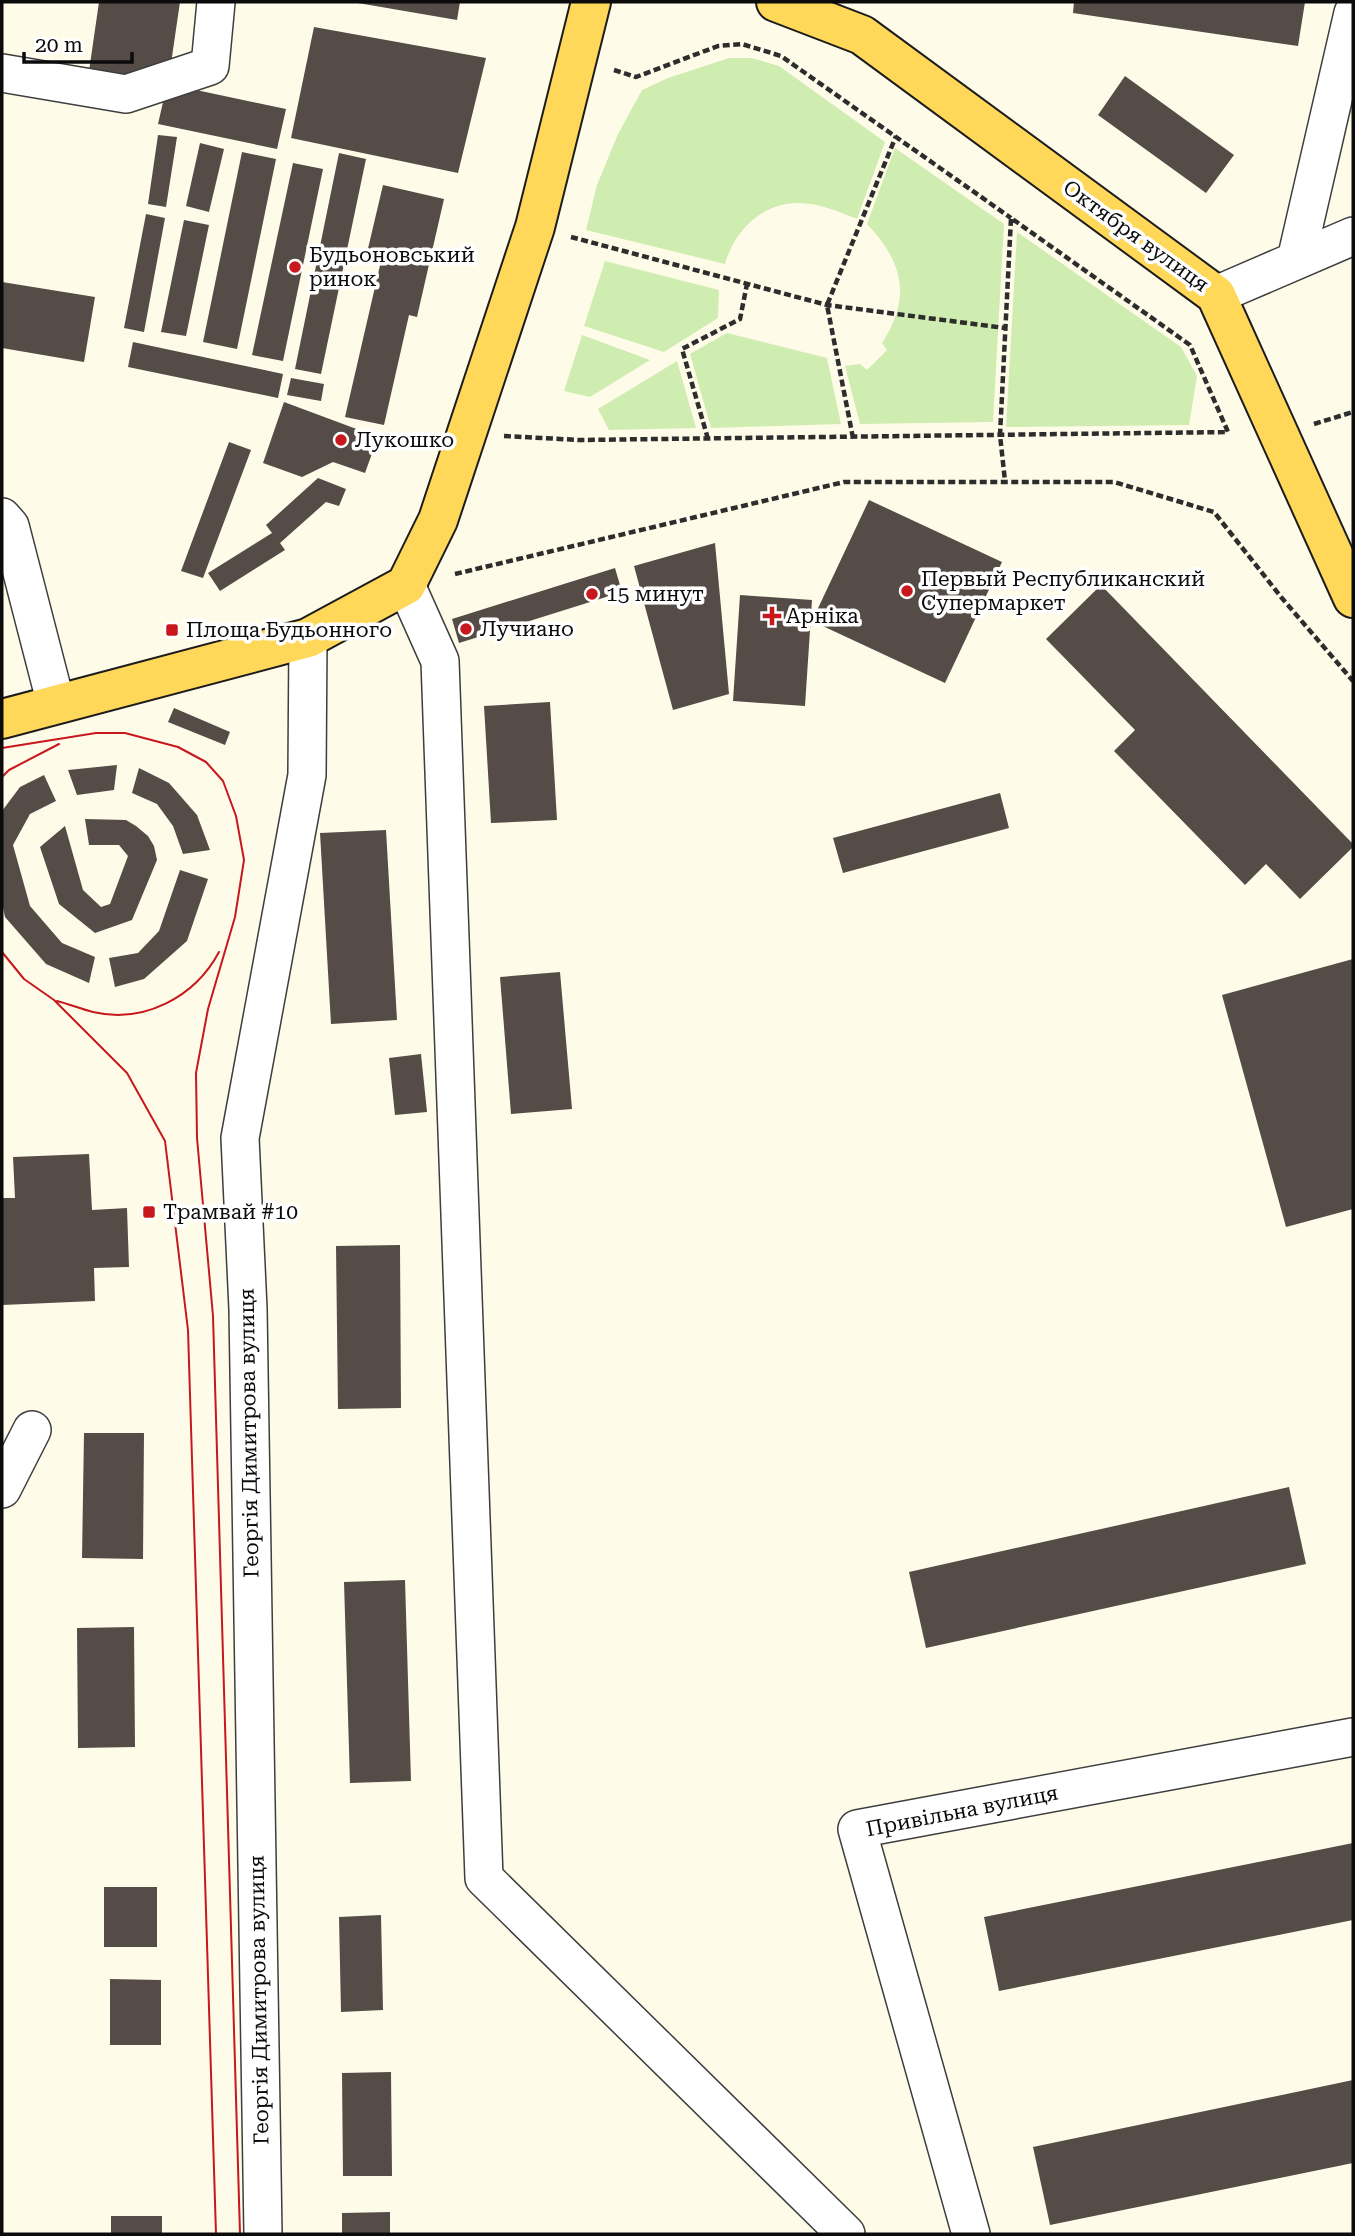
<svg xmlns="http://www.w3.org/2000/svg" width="1355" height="2236" font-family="'Roboto Serif',serif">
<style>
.green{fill:#cfedb0}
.building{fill:#554c47}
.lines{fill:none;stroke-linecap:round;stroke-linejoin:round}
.minor-casing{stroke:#3e3e3e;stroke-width:40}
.major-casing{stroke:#1c1c1c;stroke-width:42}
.path{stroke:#2d2d2d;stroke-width:4.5;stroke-dasharray:7 3.5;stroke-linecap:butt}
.minor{stroke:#fff;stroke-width:37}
.major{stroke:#ffd859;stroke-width:38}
.tram{stroke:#c7181e;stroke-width:2}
.poi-dot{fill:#c7181e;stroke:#fff;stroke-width:2.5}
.labels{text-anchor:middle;stroke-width:7;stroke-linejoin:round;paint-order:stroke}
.street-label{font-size:21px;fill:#0b0b0b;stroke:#fff}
.poi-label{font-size:21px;fill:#0b0b0b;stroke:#fff;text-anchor:start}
</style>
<rect width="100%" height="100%" fill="#fffbe9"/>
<!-- green -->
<path class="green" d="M729,58H752L779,66L885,142L857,219C839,212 820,203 799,203C763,202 734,231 725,264L586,230L597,185L618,134L642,90L668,78Z
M895,148L1004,224L993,422L860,424L845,366L860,364L867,370L887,350L882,343C912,297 903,262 867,224Z
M1017,232L1181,347L1197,376L1189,425L1006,427Z
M605,261L719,290L718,318L664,352L584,326Z
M727,333L827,358L841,424L711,428L690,354Z
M582,335L650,360L590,397L564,391Z
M677,361L696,428L609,430L598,409Z"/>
<!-- building -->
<path class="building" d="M99,2H180L168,84L286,109L277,149L158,124L166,89L88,78Z
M352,2H460L457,20Z
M1074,2H1305L1298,46L1073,13Z
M314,27L486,58L458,173L291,138Z
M1125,76L1234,155L1206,193L1098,115Z
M158,135L177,137L166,207L148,204Z
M200,143L224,149L209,212L186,206Z
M242,152L276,159L237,349L203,342Z
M339,153L366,159L321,374L295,369Z
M293,163L323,169L283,361L252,355Z
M383,185L444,199L417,317L409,315L384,425L345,417L381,261L366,257Z
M146,214L165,218L144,332L124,328Z
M184,220L209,225L186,336L161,332Z
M2,282L95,297L84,362L2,348Z
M133,342L283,374L278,398L128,367Z
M291,378L324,384L321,401L287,395Z
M284,402L378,437L365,473L333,462L302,477L263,463Z
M229,442L251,450L203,578L181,571Z
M318,478L346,489L339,506L326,502L280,543L285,550L220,591L208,573L272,533L266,525Z
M869,500L1002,562L945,683L812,621Z
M715,543L729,694L673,710L634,566Z
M615,568L622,592L459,643L452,619Z
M1101,585L1353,844V847L1300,899L1266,864L1245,885L1114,751L1135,730L1046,639Z
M740,595L812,600L805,706L733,701Z
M550,702L557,820L491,823L484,706Z
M174,708L230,732L225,745L168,722Z
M117,765L114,790L77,795L68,770Z
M139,768L169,783L197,815L210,850L183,854L173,826L157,804L132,793Z
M44,775L56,801L30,814L13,845L30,906L62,943L95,957L89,983L46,964L5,917L2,903V811L20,787Z
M1000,793L1009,828L843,873L833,838Z
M85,819L126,820L136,826L148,836L154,846L157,860L132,920L95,933L59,904L40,847L65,826L83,890L101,907L110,904L128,856L119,845H89Z
M386,830L397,1020L331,1024L320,833Z
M180,870L208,879L187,941L144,979L115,987L109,958L138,953L159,931Z
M1353,959V1209L1286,1227L1222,995Z
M560,972L572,1109L511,1114L500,977Z
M421,1054L427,1112L395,1115L389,1058Z
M89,1154L92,1210L127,1208L129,1267L94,1268L95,1301L2,1305V1198H15L13,1157Z
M400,1245L401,1408L338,1409L336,1246Z
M84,1433H144L143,1559L82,1558Z
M1289,1487L1306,1564L926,1648L909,1572Z
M405,1580L411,1781L350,1783L344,1582Z
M134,1627L135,1747L78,1748L77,1628Z
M1353,1843V1920L999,1991L984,1917Z
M104,1887H157V1947H104Z
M381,1915L383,2010L341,2012L339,1917Z
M110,1979L161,1980V2045H110Z
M391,2072L392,2176H343L342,2073Z
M1353,2080V2163L1050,2225L1033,2147Z
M390,2212V2234H342V2213Z
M111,2216H162V2234H111Z"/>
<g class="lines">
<defs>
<path id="minor" d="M2,73L126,94L210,66L216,2
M1296,260L1353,13
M1216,295L1353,236
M2,517L10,526L56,704
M406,585L440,661L484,1878L846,2234
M2,1489L32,1430
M263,2234L248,1309L240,1138L307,775L308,638
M971,2234L857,1829L1353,1737"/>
<path id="major" d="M776,2L862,35L1216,295L1353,598
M2,719L308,638L406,585L438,520L535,227L591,2"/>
</defs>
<!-- minor casing -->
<use href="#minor" class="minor-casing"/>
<!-- major casing -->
<use href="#major" class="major-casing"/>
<!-- path -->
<path class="path" d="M614,70L636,77L718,46L742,44L781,56L1011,218
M571,237L827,305L1005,328
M1314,424L1353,412
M504,436L579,440L1228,432L1190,345L1011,218L1000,435L1005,481
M853,438L827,305L896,136
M708,439L682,349L740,319L747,284
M455,574L844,482H1114L1214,512L1281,597L1353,681"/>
<!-- minor -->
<use href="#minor" class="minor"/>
<!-- major -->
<use href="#major" class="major"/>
<!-- tram -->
<path class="tram" d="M2,748L96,733H125L178,747L206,762L223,781L236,816L244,860L235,917L208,1009L196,1073L197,1138L213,1316L240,2234
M2,777L9,770L59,744
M2,952L24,979L54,1000L127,1073L165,1141L188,1330L216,2234
M57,1001C69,1004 81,1009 93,1012C144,1024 195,997 219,952"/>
</g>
<!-- markers -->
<g class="poi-dot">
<circle cx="295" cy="267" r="7"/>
<circle cx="341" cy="440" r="7"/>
<circle cx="907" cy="591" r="7"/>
<circle cx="592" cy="594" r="7"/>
<path d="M768.5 605.5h7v7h7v7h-7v7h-7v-7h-7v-7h7z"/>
<circle cx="466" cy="629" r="7"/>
<rect x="165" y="623" width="14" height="14" rx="3.5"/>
<rect x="142" y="1205" width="14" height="14" rx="3.5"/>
</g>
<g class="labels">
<!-- street labels -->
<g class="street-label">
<text transform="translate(1136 236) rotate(36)" y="7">Октября вулиця</text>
<text transform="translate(249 1433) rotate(-91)" y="7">Георгія Димитрова вулиця</text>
<text transform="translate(962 1811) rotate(-11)" y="7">Привільна вулиця</text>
<text transform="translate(259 2000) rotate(-91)" y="7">Георгія Димитрова вулиця</text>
</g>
<!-- poi labels -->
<g class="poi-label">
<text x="309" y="262">Будьоновський<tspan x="309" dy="24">ринок</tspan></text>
<text x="355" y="447">Лукошко</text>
<text x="921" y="586">Первый Республиканский<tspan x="921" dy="24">Супермаркет</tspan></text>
<text x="606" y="601">15 минут</text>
<text x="786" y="623">Арніка</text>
<text x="480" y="636">Лучиано</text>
<text x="186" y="637">Площа Будьонного</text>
<text x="163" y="1219">Трамвай #10</text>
</g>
</g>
<!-- border -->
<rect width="1355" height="2236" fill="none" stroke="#0b0b0b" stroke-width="7"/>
<!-- scale -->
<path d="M24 52v10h108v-10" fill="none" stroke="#0b0b0b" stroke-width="3.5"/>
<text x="35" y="52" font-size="21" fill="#0b0b0b" stroke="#ffffff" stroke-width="5" paint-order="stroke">20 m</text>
</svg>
